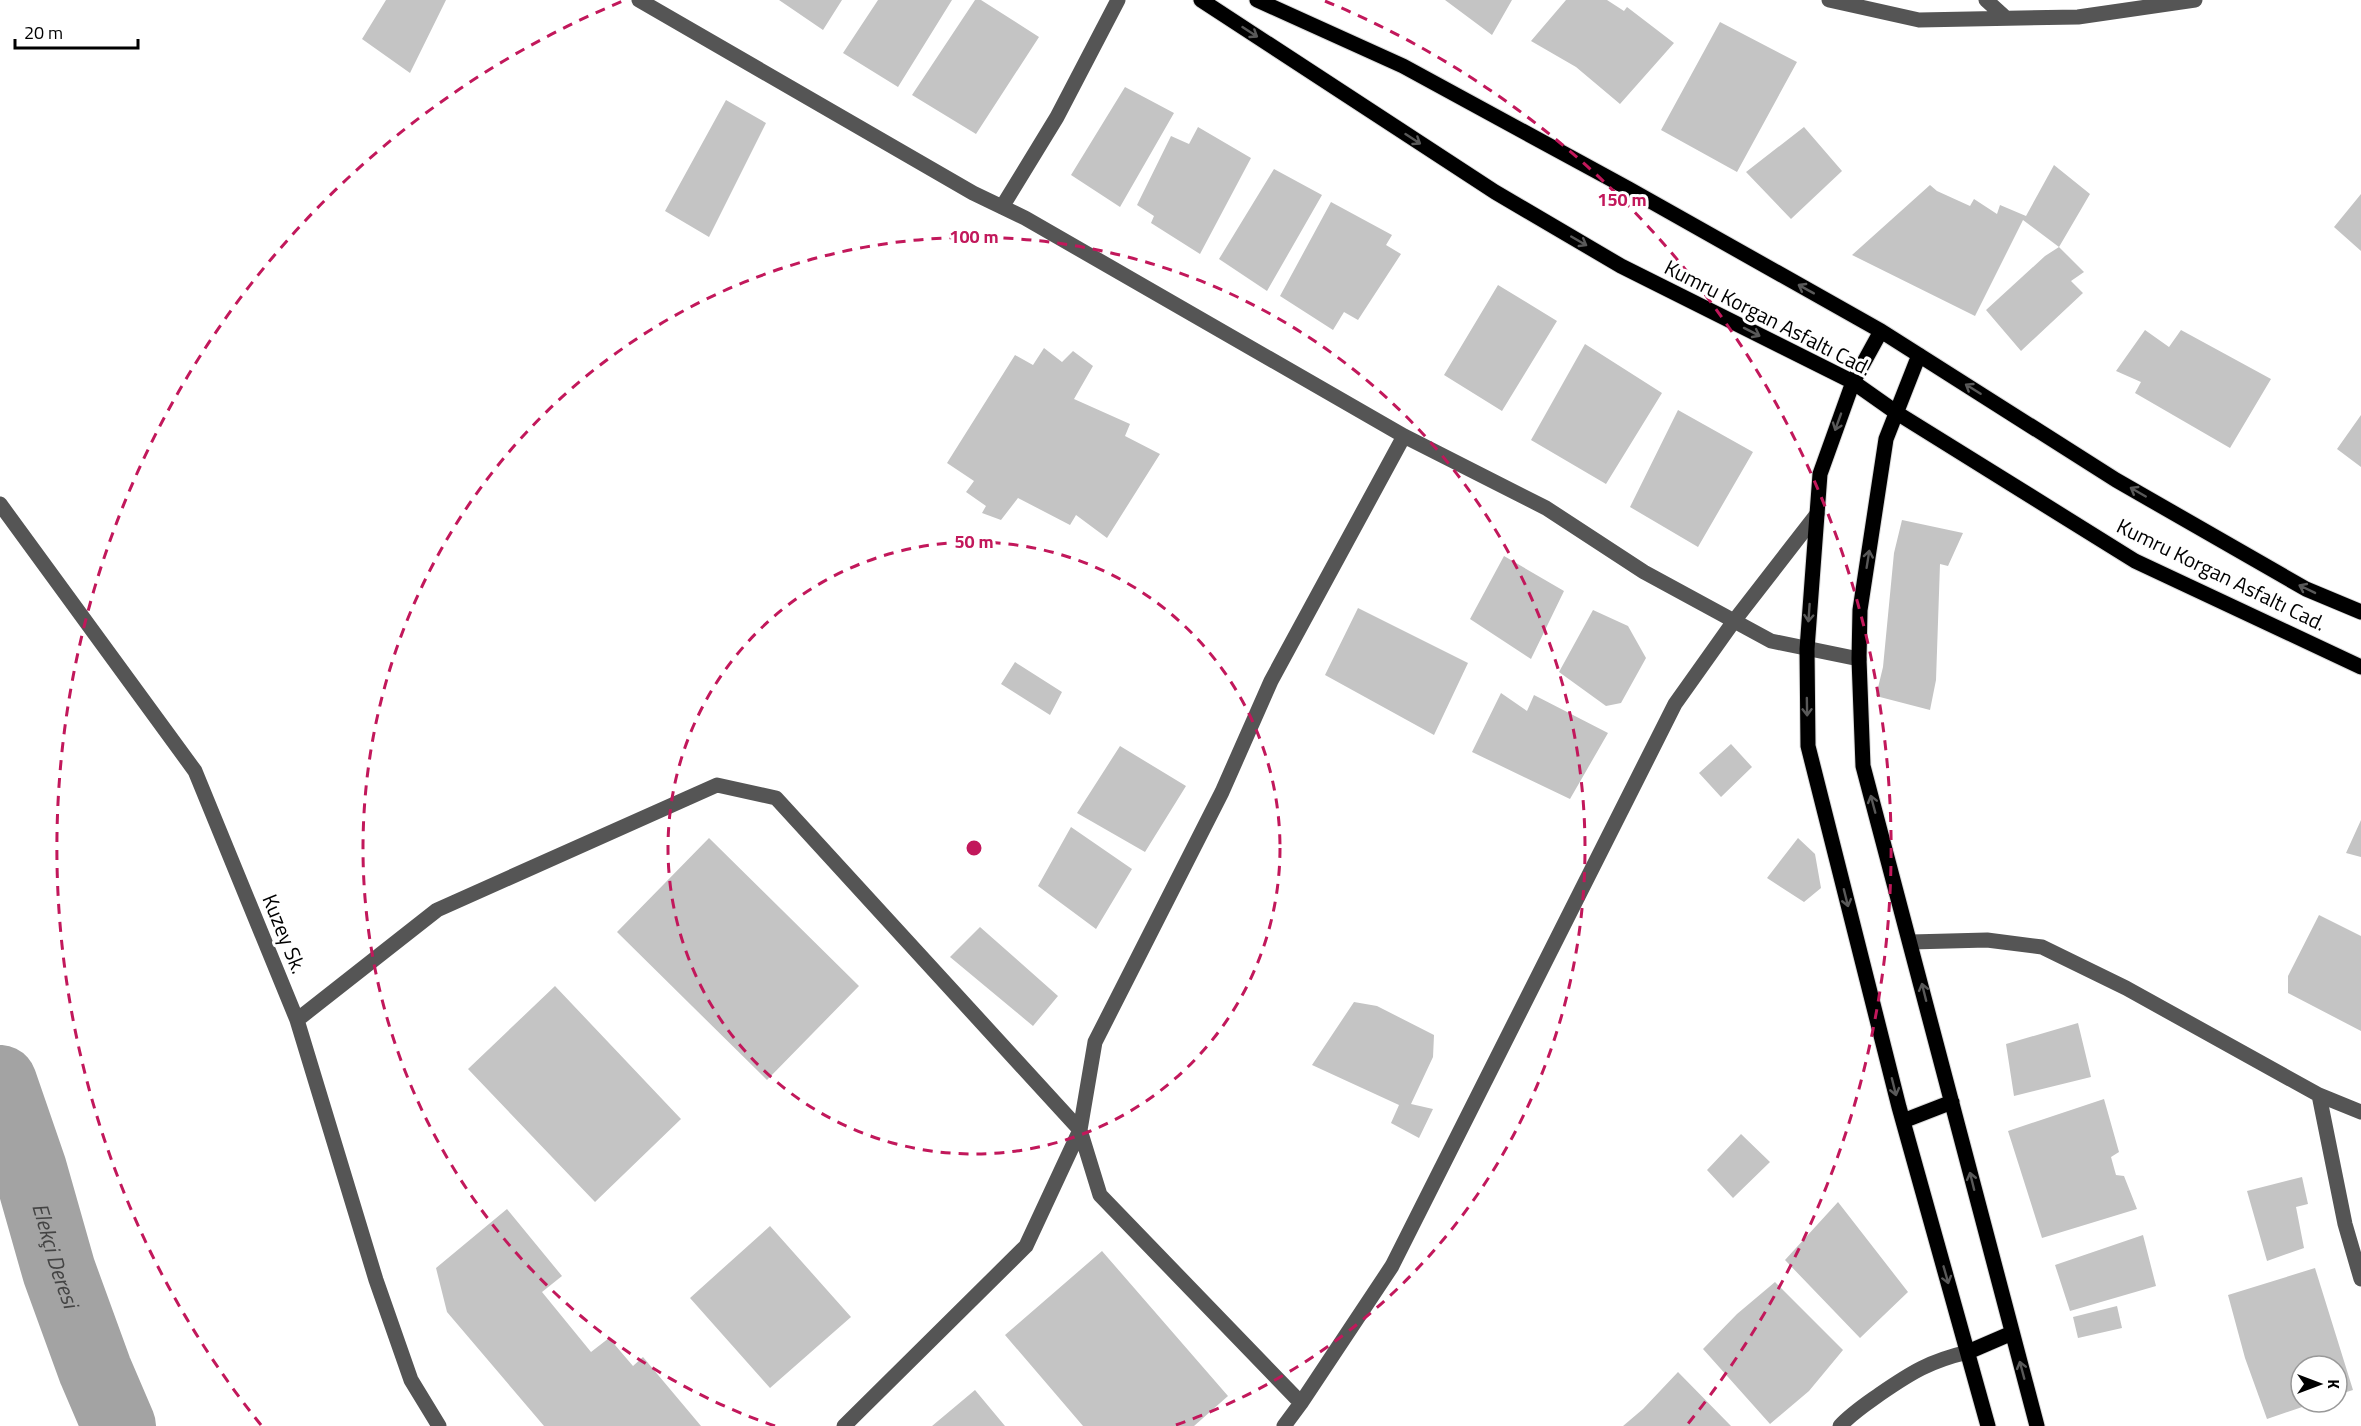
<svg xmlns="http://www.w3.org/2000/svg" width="2361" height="1426" font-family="'Titillium Web',sans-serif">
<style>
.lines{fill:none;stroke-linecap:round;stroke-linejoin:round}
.river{stroke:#a3a3a3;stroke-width:74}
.building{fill:#c4c4c4}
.major-casing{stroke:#dbdbdb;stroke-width:17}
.minor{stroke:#555;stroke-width:15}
.major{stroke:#000;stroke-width:15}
.oneway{stroke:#595959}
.ring{fill:none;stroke:#c2185b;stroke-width:3;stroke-dasharray:10 8}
.labels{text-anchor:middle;stroke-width:6;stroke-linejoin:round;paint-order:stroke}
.street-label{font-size:21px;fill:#000;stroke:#fff}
.water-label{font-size:22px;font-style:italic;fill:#444;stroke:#fff}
.centre{fill:#c2185b;stroke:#fff;stroke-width:3}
.ring-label{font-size:18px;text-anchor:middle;font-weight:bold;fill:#c2185b;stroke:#fff;stroke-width:6;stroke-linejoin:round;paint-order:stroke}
</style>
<rect width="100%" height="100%" fill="#fff"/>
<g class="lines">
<!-- river -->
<path class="river" id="s1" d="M0,1082L30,1169L59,1271L95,1370L119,1426"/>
</g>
<!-- building -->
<path class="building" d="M386,0H446L410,73L362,39Z
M779,0H842L823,30Z
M878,0H952L898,87L843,53Z
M975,0H981L1039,37L976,134L912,95Z
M1445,0H1512L1492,35Z
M1566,0H1607L1624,11L1627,7L1674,43L1620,104L1576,67L1531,41Z
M1720,22L1797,62L1737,172L1661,130Z
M1125,87L1174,113L1120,207L1071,175Z
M726,100L766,123L709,237L665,211Z
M1198,127L1251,158L1200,254L1151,223L1154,216L1137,205L1171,136L1189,144Z
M1804,127L1842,171L1791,219L1746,172Z
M2054,165L2090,194L2059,247L2023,220L1975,316L1852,255L1930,185L1937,191L1970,206L1974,199L1997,214L2000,205L2026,216Z
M1274,169L1322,195L1267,291L1219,259Z
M2361,194V251L2334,227Z
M1331,202L1392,235L1386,245L1401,254L1358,320L1344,312L1333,330L1280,296Z
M2059,247L2084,272L2071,281L2083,293L2021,351L1986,310L2045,256Z
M1498,285L1557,321L1502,411L1444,375Z
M2145,330L2169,347L2181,330L2271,379L2230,448L2135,393L2141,382L2116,371Z
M1585,344L1662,393L1606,484L1531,440Z
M1044,348L1062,362L1073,351L1093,366L1074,399L1130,424L1125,436L1160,454L1107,538L1076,515L1070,525L1018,498L1001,520L982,513L986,506L966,492L974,481L947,463L1015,355L1033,365Z
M1678,410L1753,452L1698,547L1630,507Z
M2361,415V467L2337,449Z
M1902,520L1963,533L1948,566L1940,564L1936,680L1930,710L1876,696L1883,667L1894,553Z
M1504,556L1564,591L1531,659L1470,619Z
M1358,608L1468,663L1434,735L1325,675Z
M1593,610L1628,626L1646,658L1621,703L1606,706L1559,672Z
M1015,662L1062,692L1050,715L1001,684Z
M1501,693L1527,711L1534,695L1608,733L1570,799L1472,752Z
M1731,744L1752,767L1721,797L1699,773Z
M1120,746L1186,786L1145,852L1077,813Z
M2361,820V857L2346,853Z
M1071,827L1132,869L1096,929L1038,886Z
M709,838L859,986L767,1080L617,932Z
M1798,838L1815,854L1821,888L1804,902L1767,878Z
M2319,915L2361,936V1031L2288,993V976Z
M980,927L1058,996L1033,1026L950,957Z
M555,986L681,1119L595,1202L468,1069Z
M1354,1002L1377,1006L1434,1035L1433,1057L1411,1104L1433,1109L1419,1138L1391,1123L1399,1105L1312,1065Z
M2078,1023L2091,1077L2014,1096L2006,1044Z
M2104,1099L2119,1152L2111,1157L2116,1175L2124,1176L2137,1209L2042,1238L2008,1131Z
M1741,1134L1770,1162L1733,1198L1707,1170Z
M2302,1177L2308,1204L2296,1207L2304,1248L2267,1261L2247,1191Z
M1838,1202L1908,1292L1860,1338L1785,1260Z
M507,1209L562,1276L542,1292L591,1352L609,1338L633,1366L643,1357L701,1426H544L447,1312L436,1268Z
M770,1226L851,1317L770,1388L690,1298Z
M2143,1235L2156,1286L2070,1311L2055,1265Z
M1102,1251L1228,1396L1194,1426H1083L1005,1335Z
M2315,1268L2353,1390L2337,1395V1366H2301V1402H2317L2267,1419L2245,1358L2228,1295Z
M1775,1282L1843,1350L1809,1391L1770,1424L1703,1349L1737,1314Z
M2117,1306L2122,1328L2078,1338L2073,1317Z
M1678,1372L1731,1426H1623L1643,1409Z
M975,1390L1005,1426H932Z"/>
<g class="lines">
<defs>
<path id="major" d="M1201,0L1495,192L1621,266L1853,382L1897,413L2135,561L2361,667
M1257,0L1403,66L1629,189L1881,331L2116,480L2306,589L2361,612
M1881,331L1853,382L1820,474L1807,649L1808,746L1899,1107L1988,1426
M1919,355L1886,439L1860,610L1859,659L1863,766L2037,1426
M1903,1121L1952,1102
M1968,1352L2012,1333"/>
</defs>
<!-- major casing -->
<use href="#major" class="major-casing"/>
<!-- minor -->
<path class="minor" d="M639,0L973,193L1025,218L1404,436L1546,508L1644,572L1771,641L1859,659
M1829,0L1919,20L2078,17L2195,0
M1986,0L2006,18
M1002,207L1057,117L1118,0
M0,504L195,771L297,1020L376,1280L411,1380L439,1426
M1911,942L1987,940L2042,947L2126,988L2319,1095L2361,1112
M297,1020L437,910L717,785L776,798L1080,1130L1100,1195L1301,1403
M2319,1095L2345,1224L2361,1279
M844,1426L1026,1246L1080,1130L1095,1042L1222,792L1271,681L1404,436
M1284,1426L1301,1403L1392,1266L1675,704L1734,621L1817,514
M1840,1426C1852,1413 1866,1404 1880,1394C1912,1372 1930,1361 1968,1352"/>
<!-- major -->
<use href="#major" class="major"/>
</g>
<!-- one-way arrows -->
<defs><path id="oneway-shaft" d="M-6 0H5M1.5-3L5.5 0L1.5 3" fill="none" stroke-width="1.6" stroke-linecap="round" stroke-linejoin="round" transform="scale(1.5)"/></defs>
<g class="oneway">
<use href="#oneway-shaft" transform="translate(1250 32) rotate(33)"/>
<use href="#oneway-shaft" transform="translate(1413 139) rotate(33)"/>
<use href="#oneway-shaft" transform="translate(1579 241) rotate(30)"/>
<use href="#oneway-shaft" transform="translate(1806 289) rotate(-151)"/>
<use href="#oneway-shaft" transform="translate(1752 332) rotate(27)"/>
<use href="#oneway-shaft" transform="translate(1973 389) rotate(-148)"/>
<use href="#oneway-shaft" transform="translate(1838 422) rotate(110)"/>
<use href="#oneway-shaft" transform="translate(2138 492) rotate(-150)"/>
<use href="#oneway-shaft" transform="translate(1868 559) rotate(-81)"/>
<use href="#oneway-shaft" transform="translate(2307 589) rotate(-154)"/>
<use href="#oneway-shaft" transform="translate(1809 613) rotate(94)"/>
<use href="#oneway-shaft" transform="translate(1807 707) rotate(89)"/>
<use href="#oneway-shaft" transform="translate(1873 804) rotate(-105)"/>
<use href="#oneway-shaft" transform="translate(1846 898) rotate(76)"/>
<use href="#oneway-shaft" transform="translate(1924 992) rotate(-104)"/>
<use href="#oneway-shaft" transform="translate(1894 1087) rotate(76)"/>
<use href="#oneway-shaft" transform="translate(1972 1181) rotate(-104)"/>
<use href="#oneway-shaft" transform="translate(1946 1275) rotate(74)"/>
<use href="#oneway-shaft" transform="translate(2022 1370) rotate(-105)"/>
</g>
<!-- distance rings -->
<g class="ring">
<circle cx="974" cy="848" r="306"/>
<path d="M775 1426A611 611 0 1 1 1173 1426"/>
<path d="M261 1425A917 917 0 0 1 623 1M1325 1A917 917 0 0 1 1687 1425"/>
</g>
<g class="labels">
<!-- street labels -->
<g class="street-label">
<text transform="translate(1768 318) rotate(27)" y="7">Kumru Korgan Asfaltı Cad.</text>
<text transform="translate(2221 575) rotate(26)" y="7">Kumru Korgan Asfaltı Cad.</text>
<text transform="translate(284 934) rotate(68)" y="7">Kuzey Sk.</text>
</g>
<!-- water labels -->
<g class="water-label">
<text dy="8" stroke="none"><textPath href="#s1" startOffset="182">Elekçi Deresi</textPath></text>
</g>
</g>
<circle cx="974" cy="848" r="9" class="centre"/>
<g class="ring-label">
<text x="1622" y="206">150 m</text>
<text x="974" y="243">100 m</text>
<text x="974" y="548">50 m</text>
</g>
<!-- north arrow -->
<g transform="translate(2319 1384) rotate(90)"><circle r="28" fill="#ffffff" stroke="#999999" stroke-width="1.5"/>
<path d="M0-4.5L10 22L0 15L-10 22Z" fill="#000000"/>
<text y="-9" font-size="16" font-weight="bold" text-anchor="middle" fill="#000000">K</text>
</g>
<!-- scale -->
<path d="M15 39v9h123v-9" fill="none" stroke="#000000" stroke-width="3"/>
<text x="24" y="39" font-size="18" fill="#000000" stroke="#ffffff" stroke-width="4.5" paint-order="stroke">20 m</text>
</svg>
